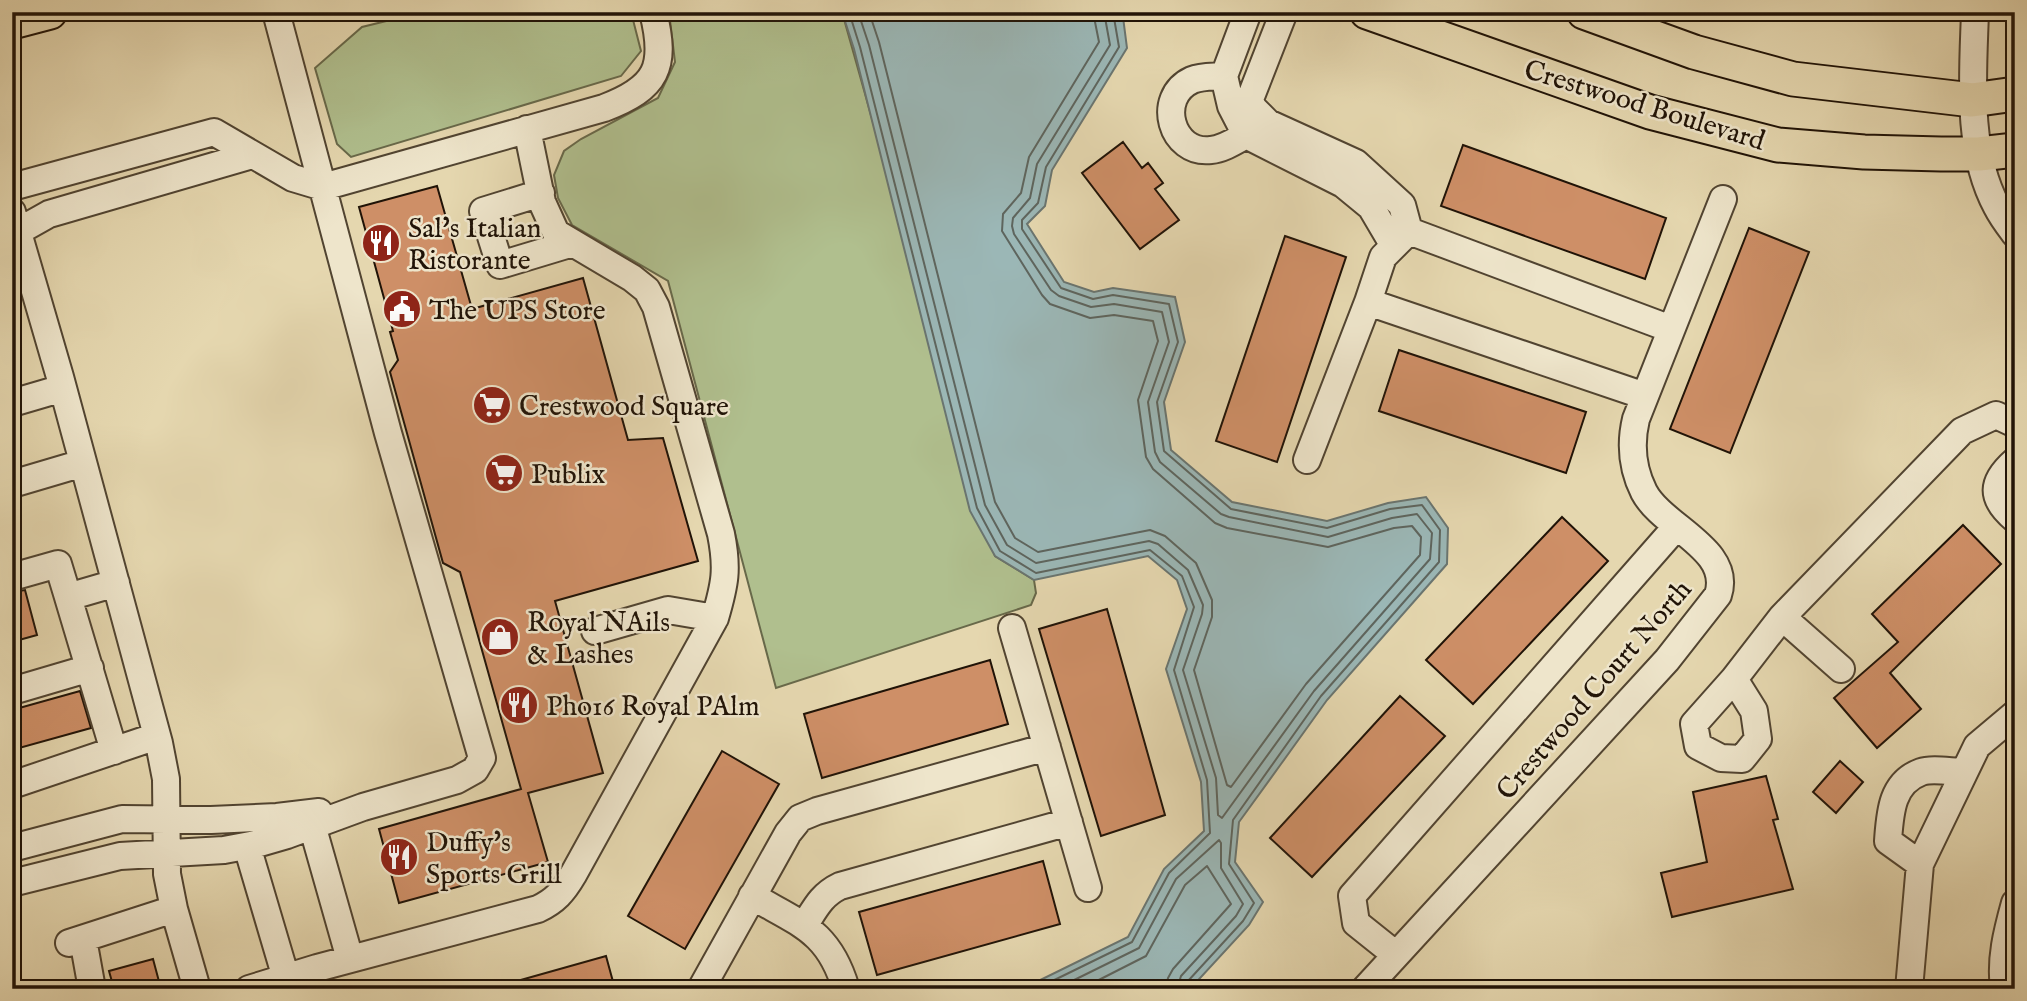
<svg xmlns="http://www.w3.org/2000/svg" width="2027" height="1001" font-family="'IM FELL English',serif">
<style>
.green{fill:#b0bf8e;stroke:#68694a;stroke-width:2}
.water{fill:#9bb7b6;stroke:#6a7570;stroke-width:2}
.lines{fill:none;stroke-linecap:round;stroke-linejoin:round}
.shore{stroke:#5e655e;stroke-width:2}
.building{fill:#ce8f67;stroke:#201307;stroke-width:2}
.minor-casing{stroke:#514431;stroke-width:30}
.major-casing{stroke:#201307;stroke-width:37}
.minor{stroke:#eee5cb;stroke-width:26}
.major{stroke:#e5d7af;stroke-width:33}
.labels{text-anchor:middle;stroke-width:5;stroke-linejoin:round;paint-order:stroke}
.street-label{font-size:28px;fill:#201307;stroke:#eee5cb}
.poi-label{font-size:28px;fill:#201307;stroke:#eee5cb;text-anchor:start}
</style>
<rect width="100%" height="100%" fill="#e5d7af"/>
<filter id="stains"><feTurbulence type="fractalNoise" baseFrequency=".00286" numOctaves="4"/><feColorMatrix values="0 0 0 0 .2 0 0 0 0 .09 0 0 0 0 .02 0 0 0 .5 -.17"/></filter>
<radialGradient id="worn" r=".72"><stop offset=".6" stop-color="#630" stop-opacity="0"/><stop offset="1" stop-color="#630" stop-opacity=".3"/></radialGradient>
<!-- green -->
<path class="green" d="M423,12H631L641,51L621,76L351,157L337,144L315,68L362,27Z
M669,12H842L995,556L1034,580L1036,593L1031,605L776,688L668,281L572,225L558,198L554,175L564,151L581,139L658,98L675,62Z"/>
<!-- water -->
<path class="water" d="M842,12H1115L1123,17L1127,48L1052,170L1045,206L1027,224L1064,282L1094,292L1113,288L1175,297L1185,342L1164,402L1171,450L1232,502L1327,521L1388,503L1426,497L1448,528L1447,564L1327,700L1281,764L1239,822L1235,862L1263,902L1249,925L1190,989H1022L1128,937L1164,869L1204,831L1201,782L1166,669L1187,609L1177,580L1148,556L1034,580L995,556L970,511L854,49Z"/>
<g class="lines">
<!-- shore -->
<path class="shore" d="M849,12L860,47L977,508L1000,551L1036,573L1150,550L1182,576L1194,607L1174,670L1207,780L1210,833L1169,873L1132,942L1036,989
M858,12L869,45L985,505L1007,545L1036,563L1149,541L1158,544L1188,570L1203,605L1202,614L1183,670L1216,778L1218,815L1222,818L1314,691L1430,559L1432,533L1417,514L1392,518L1328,537L1229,517L1221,514L1160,462L1155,452L1148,402L1169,342L1162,312L1114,304L1091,307L1059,296L1051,290L1014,234L1012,226L1013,218L1030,198L1037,164L1110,45L1104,12
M869,12L879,42L995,502L1015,538L1038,552L1150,530L1165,536L1196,563L1212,600V617L1194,670L1227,785L1231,787L1306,684L1420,555L1421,537L1412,526L1394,528L1328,547L1227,528L1215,523L1153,469L1146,457L1138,400L1158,341L1153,321L1114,315L1090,318L1050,304L1042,295L1002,231L1003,214L1021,193L1029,157L1099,42L1093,12
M1113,12L1119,47L1046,167L1038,203L1022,220V229L1061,288L1093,299L1113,295L1169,304L1178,342L1157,402L1164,451L1231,509L1327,528L1390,509L1422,505L1440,530L1439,562L1321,696L1233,820L1229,864L1254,903L1243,921L1188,981L1186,989
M1056,989L1139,948L1176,879L1219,840L1221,843V868L1243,904L1236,916L1181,976L1177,989
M1081,989L1146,956L1185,885L1207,866L1231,904L1173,969L1168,978L1166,989"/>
</g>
<!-- building -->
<path class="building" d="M1123,142L1142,168L1148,163L1163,183L1155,189L1179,220L1140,249L1082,173Z
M1463,145L1666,218L1645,279L1441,206Z
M437,186L472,309L583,278L628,440L663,438L698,561L555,601L603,773L528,793L548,862L399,903L379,829L521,789L460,572L443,563L390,372L398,360L390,332L393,331L359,207Z
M1749,228L1809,252L1730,453L1670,429Z
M1285,236L1346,257L1277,462L1216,441Z
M1399,350L1586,412L1566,473L1379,411Z
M1562,517L1608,561L1473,704L1426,660Z
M1963,525L2001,564L1890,673L1921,709L1877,748L1834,698L1898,642L1872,614Z
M25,590L37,635L12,642V592Z
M1107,609L1165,815L1101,836L1039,629Z
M990,660L1008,724L822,778L804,714Z
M80,691L91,728L12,750V710Z
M1400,696L1445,736L1312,877L1270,838Z
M722,751L779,784L685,949L628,916Z
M1840,761L1863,782L1836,813L1813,792Z
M1766,776L1778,819L1773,820L1793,889L1672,917L1661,873L1707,862L1693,792Z
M1043,861L1060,924L877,975L859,912Z
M606,956L615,989H511L510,983Z
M153,959L161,989H114L109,971Z"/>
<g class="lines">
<defs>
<path id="minor" d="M1248,12L1224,76L1231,106L1246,135L1343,184L1371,207L1394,246
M1284,12L1250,99L1253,108L1268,123L1356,163L1402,205L1409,231
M1975,12C1973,75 1966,150 1997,207C2002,217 2009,226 2015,234
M1224,76C1213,77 1202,76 1192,80C1155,97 1171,155 1211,150C1223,149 1235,141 1246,135
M12,187L214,132L293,178L323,187L604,108C657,88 667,67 653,12
M541,193L483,211L500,265L573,243
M12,212L60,377L159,743L166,779L167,874L174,909L197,989
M1409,231L1383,257L1368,302L1645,396
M1409,231L1671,329
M17,232L49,214L252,155
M12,403L63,388
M1307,460L1368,302
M2015,461C1991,482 1990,498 2015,519
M12,484L83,463
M12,577L58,564L68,597L116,583
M68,597L114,751
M1012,628L1088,888
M595,631L668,610L715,618
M1841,669L1782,617L1962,431L1996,415L2015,424
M1734,679L1694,724L1698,746L1721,758L1742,759L1758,739L1754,711L1734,679L1782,617
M12,691L90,668
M12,785L157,736
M312,825L350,959
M247,846L286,978
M12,848L122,819L211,820L277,817L319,812
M1920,864L1888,841C1890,814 1891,783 1921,772C1932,768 1952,772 1964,772
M12,883L120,856L224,850L256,844L287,835L363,807L457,780L475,770L482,758L388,433L276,12
M752,896C800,924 829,931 846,989
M804,926C815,909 821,895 840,886L1069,822
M83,939L92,989
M69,943L174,909
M1396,955L1356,923L1352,896L1677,526
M249,989L317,968L538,909C555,901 563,892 573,875L715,618C725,584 728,569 721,534L656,307L647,290L632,278L556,233L542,202L527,129
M701,989L788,833L800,818L817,811L1047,747
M1365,989L1667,660L1718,595C1733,549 1663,528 1644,492C1632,468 1630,444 1636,419L1723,199
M1909,989L1920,864L1977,746L2015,714
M2004,989C2000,959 2007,932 2015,903"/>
<path id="major" d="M1367,12L1650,112L1778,145L1864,152L1941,154H1979L2015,150
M1584,12L1694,52L1793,79L1972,100L2015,94
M12,22L50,12"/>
</defs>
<!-- minor casing -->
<use href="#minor" class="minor-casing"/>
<!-- major casing -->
<use href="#major" class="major-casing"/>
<!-- minor -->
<use href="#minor" class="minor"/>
<!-- major -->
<use href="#major" class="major"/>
</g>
<!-- icons -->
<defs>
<symbol id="restaurant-disc" viewBox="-11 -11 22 22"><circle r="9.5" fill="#8f2418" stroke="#eee5cb"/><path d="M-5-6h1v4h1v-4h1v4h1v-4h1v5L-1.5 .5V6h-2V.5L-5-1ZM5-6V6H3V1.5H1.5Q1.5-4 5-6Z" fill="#fff"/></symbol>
<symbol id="civic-disc" viewBox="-11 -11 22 22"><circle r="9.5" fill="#8f2418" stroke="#eee5cb"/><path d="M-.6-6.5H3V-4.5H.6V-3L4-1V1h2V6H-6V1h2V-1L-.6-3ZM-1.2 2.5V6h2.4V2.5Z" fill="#fff"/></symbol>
<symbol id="supermarket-disc" viewBox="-11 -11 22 22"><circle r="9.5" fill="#8f2418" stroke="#eee5cb"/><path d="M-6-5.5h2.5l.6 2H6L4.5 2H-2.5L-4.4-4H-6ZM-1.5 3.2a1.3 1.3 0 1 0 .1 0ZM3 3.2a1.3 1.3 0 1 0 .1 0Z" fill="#fff"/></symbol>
<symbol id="shop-disc" viewBox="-11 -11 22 22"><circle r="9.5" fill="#8f2418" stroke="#eee5cb"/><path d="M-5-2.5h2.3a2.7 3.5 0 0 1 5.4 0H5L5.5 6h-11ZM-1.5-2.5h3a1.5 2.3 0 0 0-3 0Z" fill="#fff"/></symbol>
</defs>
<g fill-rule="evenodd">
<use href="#restaurant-disc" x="359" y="221" width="44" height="44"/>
<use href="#civic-disc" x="380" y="287" width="44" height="44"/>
<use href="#supermarket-disc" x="470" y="383" width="44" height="44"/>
<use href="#supermarket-disc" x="482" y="451" width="44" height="44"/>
<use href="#shop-disc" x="478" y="615" width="44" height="44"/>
<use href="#restaurant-disc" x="497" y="683" width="44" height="44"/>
<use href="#restaurant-disc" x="377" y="835" width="44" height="44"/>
</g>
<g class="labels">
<!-- street labels -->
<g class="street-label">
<text transform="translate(1645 104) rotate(17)" y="10">Crestwood Boulevard</text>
<text transform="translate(1593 689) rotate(-49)" y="10">Crestwood Court North</text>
</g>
<!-- poi labels -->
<g class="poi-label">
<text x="408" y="237">Sal's Italian<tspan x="408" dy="32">Ristorante</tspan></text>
<text x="429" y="319">The UPS Store</text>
<text x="519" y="415">Crestwood Square</text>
<text x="531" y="483">Publix</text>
<text x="527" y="631">Royal NAils<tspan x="527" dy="32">&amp; Lashes</tspan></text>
<text x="546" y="715">Pho16 Royal PAlm</text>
<text x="426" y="851">Duffy's<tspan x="426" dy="32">Sports Grill</tspan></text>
</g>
</g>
<!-- margin -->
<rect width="2027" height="1001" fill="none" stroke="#e5d7af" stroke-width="42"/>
<rect x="14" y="14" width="1999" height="973" fill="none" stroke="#201307" stroke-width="3.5"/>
<rect x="21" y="21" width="1985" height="959" fill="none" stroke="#201307" stroke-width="2"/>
<rect width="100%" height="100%" filter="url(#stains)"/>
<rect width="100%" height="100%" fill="url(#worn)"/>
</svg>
